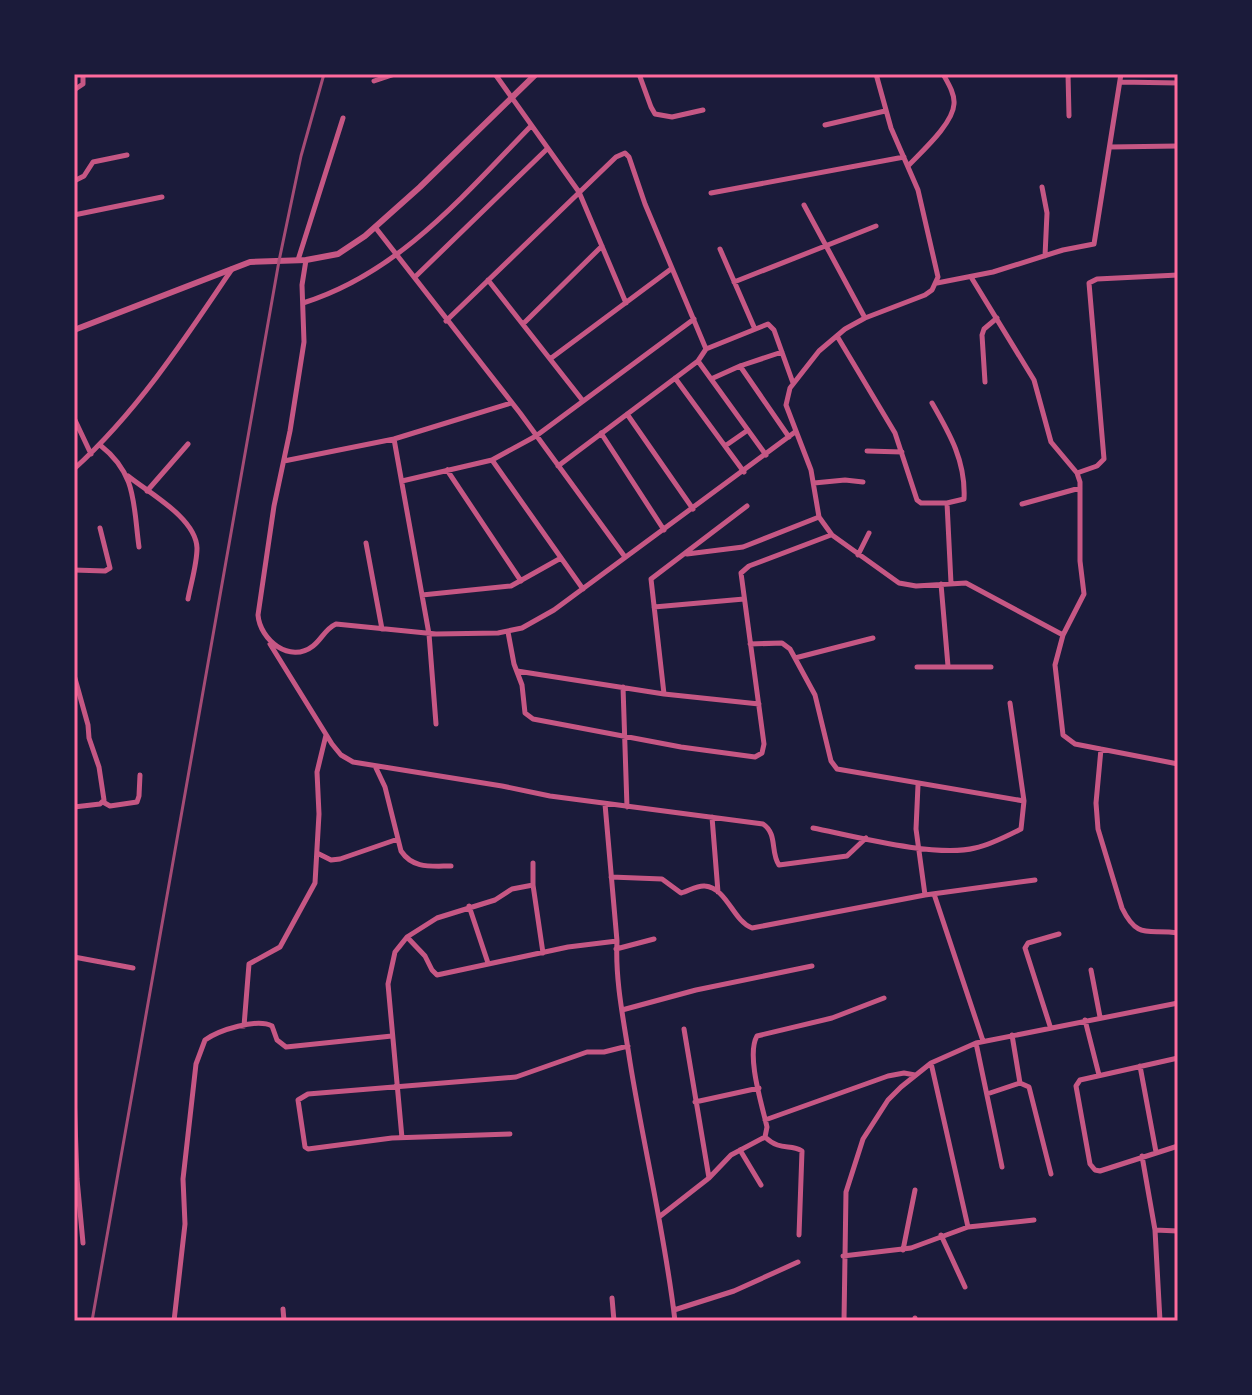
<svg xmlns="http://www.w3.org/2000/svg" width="1252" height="1395" font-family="'PT Sans',sans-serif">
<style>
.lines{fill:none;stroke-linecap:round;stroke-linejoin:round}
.minor{stroke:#c65784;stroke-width:5}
.tertiary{stroke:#c65784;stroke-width:6}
.rail{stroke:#a44b75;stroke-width:3}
.neatline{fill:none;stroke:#ff6b9d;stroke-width:3}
</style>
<rect width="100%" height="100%" fill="#1b1b3a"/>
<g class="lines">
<!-- minor -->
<path class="minor" d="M254,74H256
M495,74L579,192L626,303
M639,74L651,107L655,114L672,117L703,110
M876,74L891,128L918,190L938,277L932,290L925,295L865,318L845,329L819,351L790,388L786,405L811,470L819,517L832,535L899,583L916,586L966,583L1063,635
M1068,74L1069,116
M374,81L395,74
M1120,82L1178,83
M74,90L83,84V74
M825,125L885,111
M1110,147L1178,146
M908,166C921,152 953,124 954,104C955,94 948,83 943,74
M74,181L84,176L93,162L127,155
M1042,187L1047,213L1045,256
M711,193L904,157
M804,205L865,318
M74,215L162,197
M375,227L520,413L625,557
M720,249L754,327
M298,260L343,118
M306,260L302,285L304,342L290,431L274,506L258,615C260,640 290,664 313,646C322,639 325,629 336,624L436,634L498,633L522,628L554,610L795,432
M415,277L547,149
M971,277L1034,380L1051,442L1077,473L1080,482V561L1084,594L1063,635L1055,665L1063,735L1075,744L1178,764
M488,280L583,401
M734,282L876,226
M937,283L993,272L1063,250L1094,244L1121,74
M303,303C399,273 463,196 531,126
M446,321L616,157L625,153L629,157L645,204L706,349L698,361L558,466
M523,324L602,246
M837,336L895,433L917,500L921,503H947L951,583
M706,349L768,324L774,330L793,383
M550,359L671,269
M698,361L766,455
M740,366L789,437
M675,378L744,472
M711,379L740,366L782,352
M985,382L982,335L984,329L997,318
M932,403C950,434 966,462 964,499L947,503
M627,414L693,509
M74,418L91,454
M601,433L664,530
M394,439L429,634L436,724
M100,445C137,474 133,503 139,547
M725,446L748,430
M867,451L902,452
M492,460L583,589
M284,461L394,439L511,403
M74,469C137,412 185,339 232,269
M447,470L521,581
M1077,473L1097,466L1104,459L1089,283L1097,279L1178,275
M128,476C149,493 196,518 197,548C197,564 191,583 188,599
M402,481L492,460L536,436L694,319
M814,483L845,480L863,482
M147,491L188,444
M1022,504L1080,488
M366,543L382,629
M687,554L743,547L819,517
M858,555L869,533
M74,570L105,571L110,568L100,528
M941,584L948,666
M422,595L511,586L561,558
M654,607L744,599
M508,632L514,664L522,685L525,713L533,719L681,747L755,757L762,753L764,744L741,573L749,566L831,535
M270,644L332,744L341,755L353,762L502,786L550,796L763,824C778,834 770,852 779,865L847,856L866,838
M750,644L782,643L790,649L815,695L831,761L837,769L1024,801
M795,658L873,638
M917,667H991
M517,671L664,694L759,704
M74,675L88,725L89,738L99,767L104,800L100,804L74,807
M623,687L627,807
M664,694L651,579L747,506
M1101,749L1096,803L1098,829L1122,908C1138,941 1149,928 1178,933
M376,768L385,787L401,851C413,869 431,866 451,866
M918,785L916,829L925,895
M103,802L110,806L137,802L139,796L140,775
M605,804L617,941
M712,817L718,892
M813,828C853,836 936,858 975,848C990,845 1007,836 1021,829L1024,801L1010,703
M317,853L331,860L340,859L398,839
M533,863V885L543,953
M611,877L662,879L681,893C689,891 697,885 705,886C727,888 733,921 752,928L925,895L1035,880
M934,894L983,1041
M469,906L488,963
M407,937L425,956L432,970L437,975L568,947L617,941C615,981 624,1022 630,1062C644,1149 665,1234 675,1321
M616,949L654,939
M74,957L133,968
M1091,970L1100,1017
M622,1010L696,990L812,966
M1085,1020L1099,1075
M244,1026L249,964L280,947L315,883L319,814L317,772L326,735
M1050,1026L1025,948L1028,943L1059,934
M1012,1035L1020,1083
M976,1043L1002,1167
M1178,1058L1080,1080L1076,1086L1090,1164L1095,1170L1100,1171L1178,1146
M931,1063L968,1227
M1140,1066L1156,1152
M74,1093L77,1179L83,1243
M987,1094L1020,1083L1029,1087L1051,1174
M695,1102L759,1088
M765,1120L888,1076L904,1073L915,1075
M510,1134L392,1138L308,1149L305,1147L298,1100L308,1094L516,1077L587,1052H604L628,1046
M765,1137C781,1152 790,1143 802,1151L799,1235
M402,1138L388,984L395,952L407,937L437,918L495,900L512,889L533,885
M740,1150L761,1185
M1142,1156L1155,1230L1160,1321
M709,1178L731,1155L765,1137L767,1127C762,1105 746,1055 757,1036L832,1018L884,998
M659,1217L709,1178L684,1029
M1155,1230L1178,1231
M941,1235L965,1287
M903,1250L915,1190
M843,1256L911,1248L968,1227L1034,1220
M612,1298L614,1321
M283,1309L284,1321
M674,1310L734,1291L798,1262
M174,1321L185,1224L183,1179L196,1064L205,1040C219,1030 257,1018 272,1026L277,1040L286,1047L392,1036
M844,1321L846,1192L863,1139L888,1100L901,1087L931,1063L976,1043L1178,1003
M915,1321V1318"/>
<!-- tertiary -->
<path class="tertiary" d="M74,330L250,262L306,260L338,254L365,236L420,187L536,74"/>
<!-- rail -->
<path class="rail" d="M92,1321L279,261L301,156L324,74"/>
</g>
<!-- border -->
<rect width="1252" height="1395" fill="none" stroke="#1b1b3a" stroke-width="152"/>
<rect x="76" y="76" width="1100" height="1243" class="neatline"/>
</svg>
